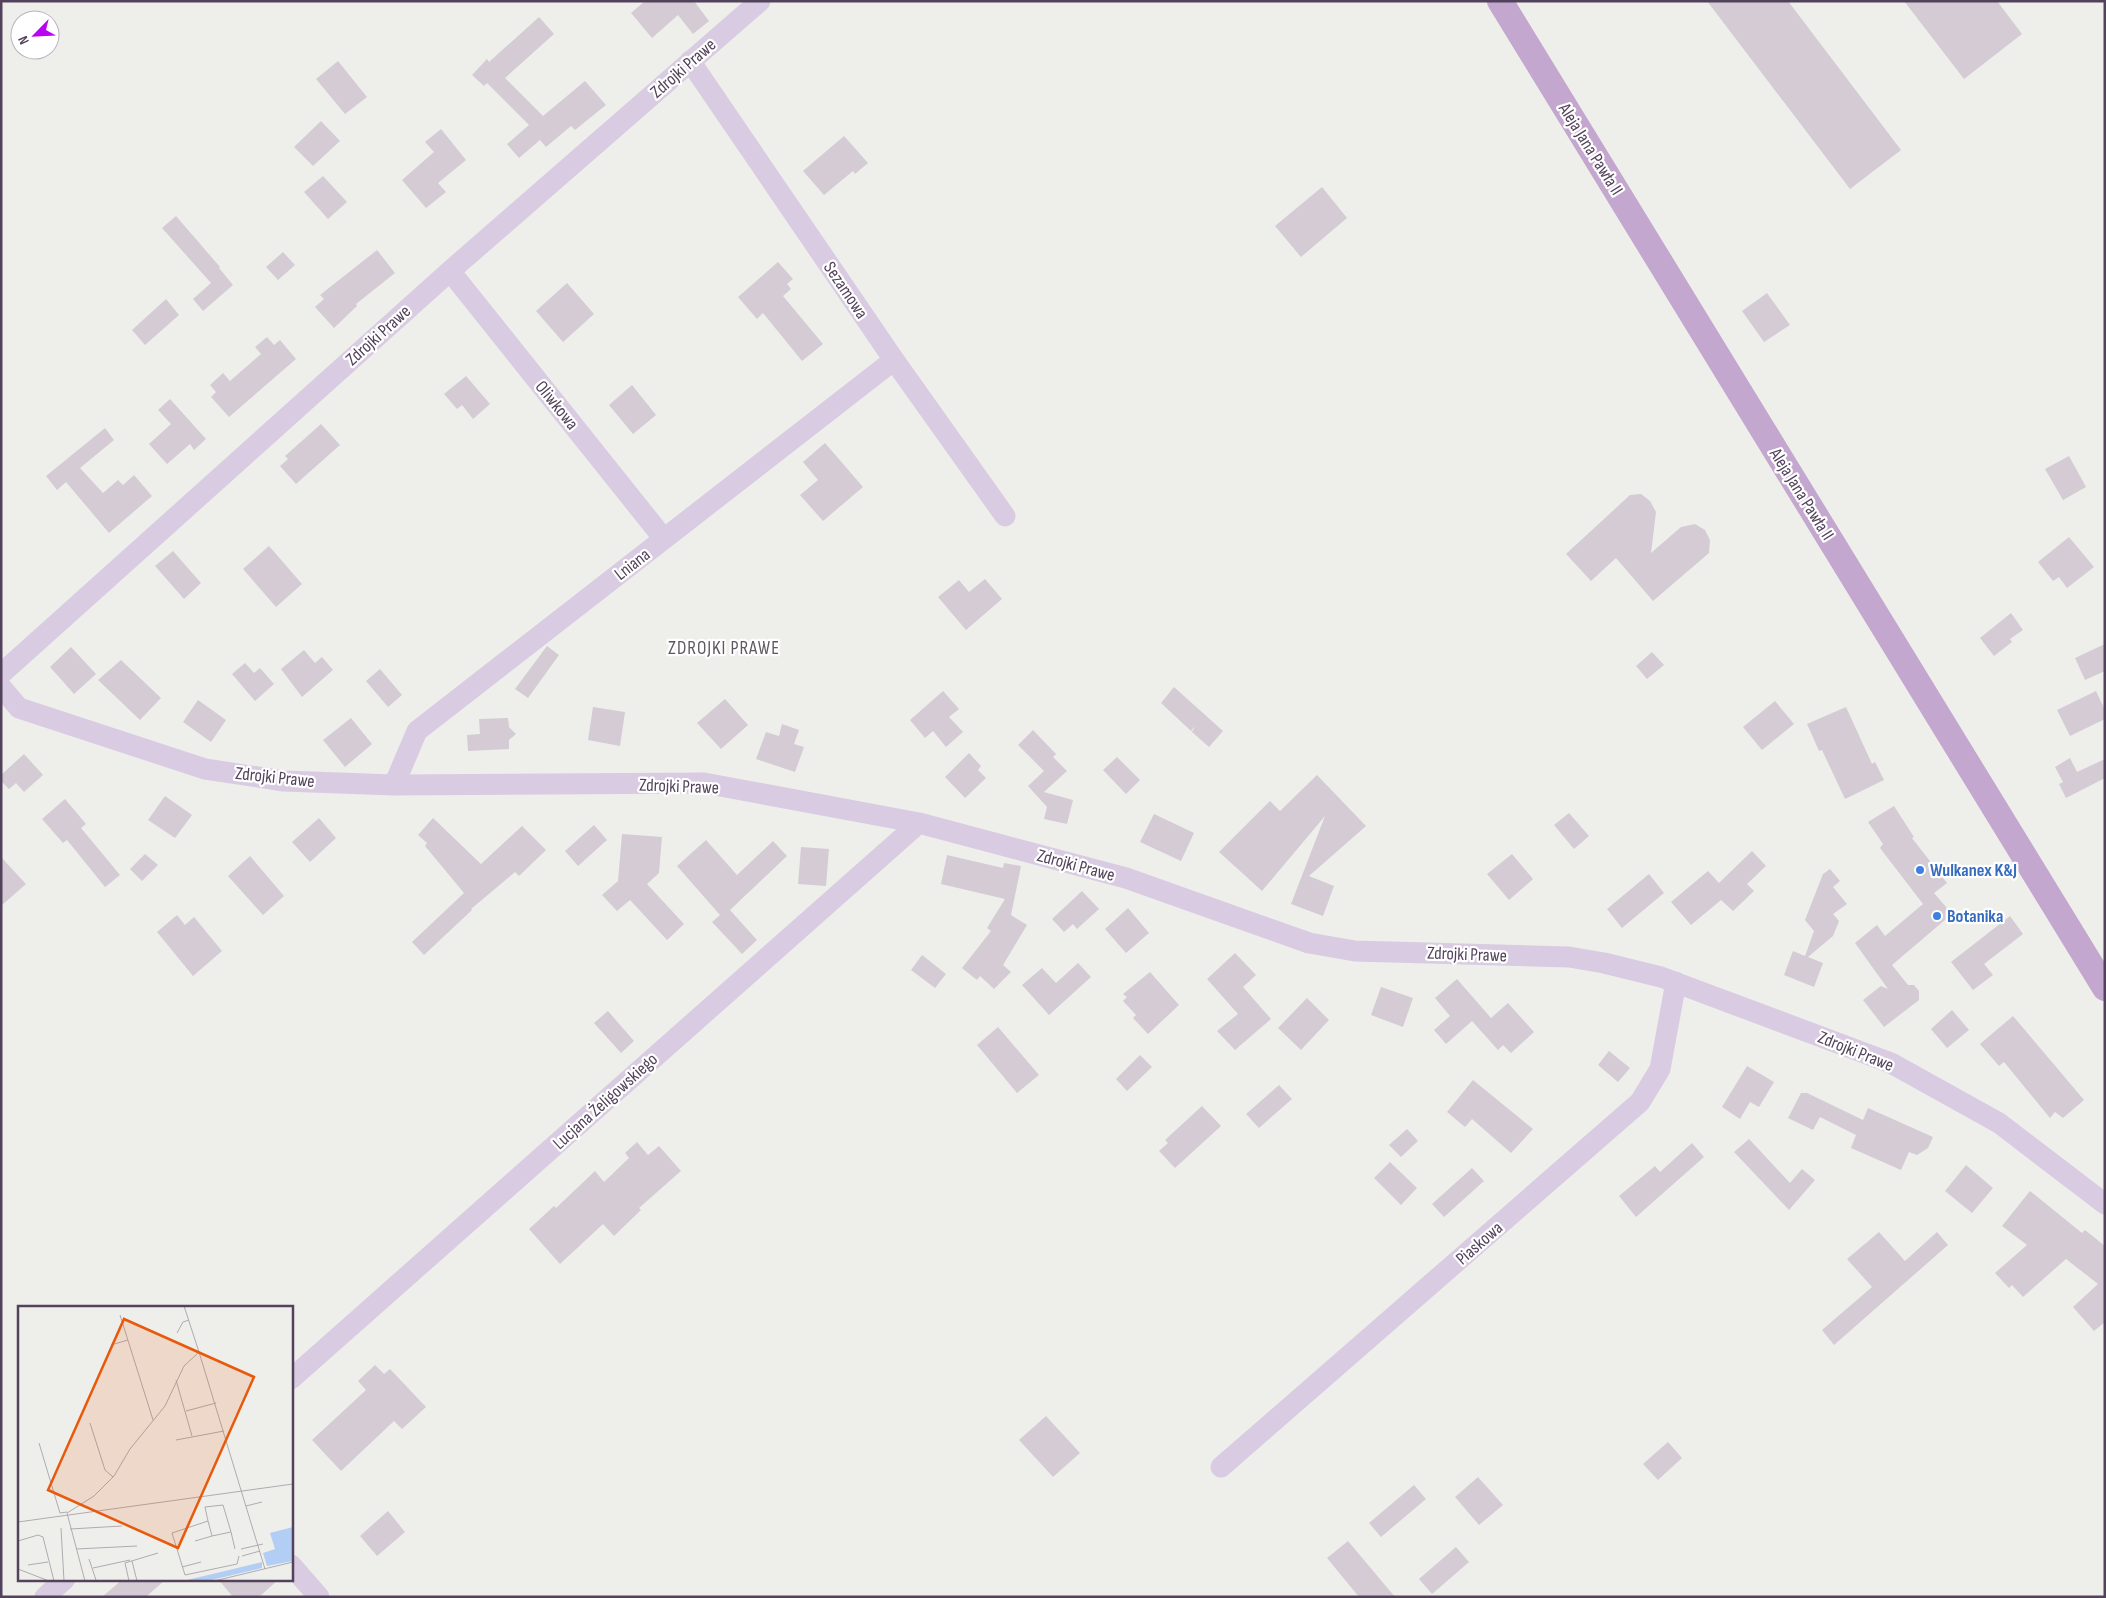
<svg xmlns="http://www.w3.org/2000/svg" width="2106" height="1598" font-family="'Sofia Sans Condensed',sans-serif">
<style>
.building{fill:#d4cbd4}
.lines{fill:none;stroke-linecap:round;stroke-linejoin:round}
.minor{stroke:#d9cbe1;stroke-width:21}
.major{stroke:#c3a7cf;stroke-width:26}
.shop-dot{fill:#3f7fe0;stroke:#fff;stroke-width:2}
.labels{text-anchor:middle;stroke-width:4.5;stroke-linejoin:round;paint-order:stroke}
.street-label{font-size:18px;fill:#53425b;stroke:#fff}
.shop-label{font-size:18px;font-weight:bold;fill:#366cbe;stroke:#fff;text-anchor:start}
.neighbourhood-label{font-size:19px;letter-spacing:1px;fill:#5f5862;stroke:#fff}
.inset-road{fill:none;stroke:#b0aab1;stroke-width:1}
.view{fill:#e8590c;fill-opacity:0.15;stroke:#e8590c;stroke-width:2.5}
.inset-edge{fill:none;stroke:#53425b;stroke-width:2.5}
</style>
<rect width="100%" height="100%" fill="#eeefeb"/>
<!-- building -->
<path class="building" d="M645,1H694L709,21L693,34L678,15L652,38L631,13Z
M1707,1H1788L1901,150L1850,189Z
M1904,1H1997L2022,34L1964,79Z
M539,17L554,34L505,78L543,116L585,81L606,105L575,130L571,126L546,147L540,140L519,158L507,144L529,125L487,83L484,86L472,75L487,59L489,62Z
M338,61L367,97L345,114L316,79Z
M321,121L340,141L313,166L294,147Z
M441,129L466,160L438,183L446,192L426,208L402,180L434,152L425,142Z
M844,136L868,163L855,174L853,171L824,195L803,171Z
M323,176L347,202L328,219L304,192Z
M1322,187L1347,218L1301,257L1275,226Z
M176,216L220,267L219,268L233,285L203,311L193,299L211,283L162,228Z
M377,250L395,273L356,304L357,306L334,328L315,307L324,299L320,295Z
M283,252L295,265L278,280L266,267Z
M778,262L793,279L787,284L791,289L783,296L823,344L802,361L763,313L757,319L738,297Z
M567,283L594,314L563,342L536,311Z
M1767,293L1790,325L1764,342L1742,311Z
M166,299L179,315L145,345L132,330Z
M267,337L274,345L280,340L296,359L229,417L211,397L216,392L210,385L223,373L230,381L261,354L255,347Z
M466,376L490,404L473,419L462,405L457,409L444,394Z
M632,385L656,415L633,434L609,405Z
M170,399L206,439L194,450L190,444L167,464L149,444L171,424L158,410Z
M321,424L340,445L296,484L280,466L288,459L285,456Z
M105,428L114,440L80,468L103,493L118,480L123,485L134,475L152,496L109,533L66,482L57,490L46,476Z
M825,443L863,487L823,521L800,495L818,480L803,462Z
M2069,456L2086,487L2063,500L2045,469Z
M1641,494L1650,501L1656,512L1651,553L1681,527L1695,524L1705,530L1710,540L1709,553L1653,601L1616,558L1591,581L1566,554L1630,495Z
M2069,537L2094,567L2067,588L2059,577L2053,581L2038,562Z
M269,546L302,584L276,607L243,569Z
M173,551L201,583L184,599L155,566Z
M985,579L1002,599L966,630L938,597L959,580L969,592Z
M2011,613L2023,630L2010,639L2012,642L1994,656L1980,638Z
M2105,644V671L2085,680L2075,658Z
M547,646L559,655L528,698L515,689Z
M71,647L96,674L74,694L50,667Z
M304,650L315,663L322,657L333,670L302,697L281,669Z
M1652,652L1664,665L1647,679L1636,666Z
M121,660L161,698L140,720L98,680Z
M245,663L254,673L260,668L274,684L255,701L232,674Z
M380,669L402,695L388,707L366,681Z
M1174,687L1223,731L1209,747L1192,732L1195,726L1191,731L1161,703Z
M943,691L959,709L949,717L963,732L946,747L933,731L925,738L910,720Z
M2096,691L2105,710V719L2070,736L2057,710Z
M725,699L748,725L721,749L697,723Z
M198,700L226,720L211,742L183,722Z
M1775,701L1794,724L1762,750L1743,727Z
M593,707L625,712L620,746L588,740Z
M1846,707L1872,764L1875,762L1884,780L1845,799L1822,750L1819,751L1807,724Z
M351,718L372,744L345,767L323,740Z
M508,718L509,727L516,734L509,740V749L468,751L467,735L480,734L479,719Z
M782,724L799,730L794,744L804,747L795,772L756,759L766,732L779,736Z
M1033,730L1056,754L1053,757L1067,771L1044,792L1073,800L1067,824L1044,819L1047,807L1028,786L1044,771L1018,745Z
M969,753L981,766L978,770L986,778L965,798L945,777Z
M24,754L43,775L24,792L16,783L9,789L1,781V775Z
M1117,757L1140,780L1126,794L1103,770Z
M2070,758L2077,772L2105,759V778L2066,798L2059,784L2063,782L2055,767Z
M1317,775L1366,826L1309,876L1334,886L1323,916L1291,904L1325,816L1262,891L1219,852L1270,801L1280,811Z
M165,796L192,815L175,838L148,820Z
M65,799L86,824L81,828L120,875L105,887L67,840L63,843L42,819Z
M1894,806L1914,837L1912,838L1947,883L1934,893L1952,914L1892,965L1908,985H1914L1919,991V1000L1884,1027L1863,1000L1881,986L1888,989L1855,943L1877,925L1885,936L1923,904L1880,848L1883,844L1868,822Z
M1569,813L1589,836L1574,849L1554,825Z
M1154,814L1194,833L1181,861L1140,842Z
M319,818L336,838L310,862L292,842Z
M433,818L481,864L522,826L546,850L519,876L515,872L471,909L472,910L424,955L412,942L464,893L425,846L427,843L418,835Z
M594,825L607,840L578,866L565,851Z
M622,834L662,837L659,873L647,884L684,924L667,940L630,900L617,911L602,895L618,881Z
M706,840L737,875L773,841L787,856L730,910L757,940L742,954L712,922L720,915L677,866Z
M801,847L829,849L826,886L798,884Z
M1752,851L1766,866L1747,884L1754,891L1733,911L1721,900L1691,925L1671,902L1708,871L1719,883Z
M145,854L158,865L142,881L130,869Z
M1512,854L1533,879L1509,900L1487,874Z
M947,855L1003,868L1004,863L1021,866L1011,915L1027,925L1003,965L1011,972L994,989L980,976L977,980L962,968L991,931L987,928L1005,899L941,884Z
M250,856L284,896L263,915L228,876Z
M1,857L26,884L1,906Z
M1830,869L1840,881L1833,887L1847,904L1833,914L1839,921L1833,936L1808,957L1823,963L1814,987L1784,975L1793,951L1805,956L1814,931L1805,920L1823,874Z
M1649,874L1664,893L1622,928L1607,909Z
M1082,891L1099,909L1077,929L1073,924L1064,932L1052,919Z
M1128,908L1149,933L1126,953L1105,929Z
M177,915L185,925L194,917L222,951L193,976L157,932Z
M2010,916L2023,934L1984,964L1993,975L1973,990L1951,962Z
M1235,953L1256,975L1243,987L1271,1019L1235,1050L1217,1031L1238,1014L1207,979Z
M922,955L946,974L935,988L911,970Z
M1078,963L1091,977L1049,1015L1022,985L1042,968L1056,983Z
M1150,972L1179,1005L1148,1034L1133,1018L1136,1015L1123,1001L1127,997L1123,994Z
M1457,979L1491,1018L1508,1003L1534,1032L1511,1053L1503,1045L1498,1050L1472,1021L1446,1044L1434,1030L1450,1016L1435,998Z
M1381,987L1413,998L1403,1027L1371,1015Z
M1307,998L1329,1020L1301,1050L1278,1028Z
M1952,1010L1969,1030L1947,1048L1931,1029Z
M608,1011L634,1041L621,1053L594,1023Z
M2013,1016L2084,1100L2063,1118L2055,1112L2050,1118L2004,1062L1999,1066L1980,1044Z
M998,1027L1039,1075L1017,1093L977,1045Z
M1609,1051L1630,1068L1618,1082L1598,1065Z
M1140,1055L1152,1067L1127,1091L1116,1079Z
M1747,1066L1774,1082L1759,1107L1750,1102L1740,1119L1722,1107Z
M1473,1080L1533,1129L1511,1153L1472,1119L1465,1127L1447,1112Z
M1279,1085L1292,1099L1259,1128L1246,1114Z
M1801,1093H1807L1863,1120L1868,1108L1933,1137L1928,1148L1917,1155L1909,1152L1901,1170L1851,1148L1856,1135L1820,1117L1813,1130L1788,1118Z
M1202,1106L1221,1126L1175,1168L1159,1151L1168,1143L1165,1140Z
M1407,1129L1418,1141L1401,1157L1389,1145Z
M1749,1139L1790,1183L1802,1169L1815,1180L1789,1210L1734,1152Z
M637,1142L648,1155L659,1146L681,1171L639,1208L641,1210L614,1236L603,1224L560,1264L529,1229L554,1206L556,1208L595,1171L604,1182L629,1158L625,1153Z
M1692,1143L1704,1157L1636,1217L1619,1196L1655,1166L1660,1172Z
M1390,1162L1417,1188L1401,1205L1374,1178Z
M1966,1165L1993,1188L1972,1213L1945,1191Z
M1472,1168L1484,1181L1444,1217L1432,1204Z
M2030,1191L2082,1233L2085,1230L2105,1246V1322L2094,1331L2073,1307L2098,1284L2066,1259L2023,1297L2012,1285L2009,1288L1995,1273L2027,1245L2002,1226Z
M1879,1232L1905,1261L1937,1232L1948,1245L1834,1345L1822,1330L1872,1287L1847,1259Z
M375,1365L384,1374L390,1369L426,1407L402,1429L394,1421L341,1471L312,1440L366,1390L358,1381Z
M1046,1416L1080,1453L1053,1477L1019,1440Z
M1668,1442L1682,1458L1658,1480L1643,1464Z
M1478,1477L1503,1505L1479,1525L1455,1497Z
M1414,1485L1426,1499L1381,1537L1369,1523Z
M388,1511L405,1532L377,1556L360,1536Z
M1348,1541L1395,1597H1359L1327,1558Z
M1456,1547L1469,1562L1432,1594L1419,1579Z
M123,1579H166L146,1597H102Z
M218,1579H279L259,1597H233Z"/>
<g class="lines">
<!-- minor -->
<path class="minor" d="M690,61L894,360L1005,516
M450,271L664,539
M1,674L450,271L760,1
M1,687L19,708L205,769L284,781L394,785L704,783L919,823L1126,878L1309,943L1355,951L1569,957L1604,963L1661,977L1891,1063L1999,1123L2105,1204
M394,785L417,731L894,360
M291,1379L919,823
M1221,1467L1640,1102L1660,1069L1676,982
M291,1565L319,1597
M45,1597L65,1579"/>
<!-- major -->
<path class="major" d="M1500,1L2105,988"/>
</g>
<!-- markers -->
<g class="shop-dot">
<circle cx="1920" cy="870" r="5"/>
<circle cx="1937" cy="916" r="5"/>
</g>
<g class="labels">
<!-- street labels -->
<g class="street-label">
<text transform="translate(683 68) rotate(-41)" y="6">Zdrojki Prawe</text>
<text transform="translate(1591 149) rotate(58)" y="6">Aleja Jana Pawła II</text>
<text transform="translate(846 290) rotate(56)" y="6">Sezamowa</text>
<text transform="translate(378 335) rotate(-42)" y="6">Zdrojki Prawe</text>
<text transform="translate(557 405) rotate(51)" y="6">Oliwkowa</text>
<text transform="translate(1802 494) rotate(58)" y="6">Aleja Jana Pawła II</text>
<text transform="translate(632 564) rotate(-38)" y="6">Lniana</text>
<text transform="translate(275 777) rotate(6)" y="6">Zdrojki Prawe</text>
<text transform="translate(679 786) rotate(2)" y="6">Zdrojki Prawe</text>
<text transform="translate(1076 865) rotate(15)" y="6">Zdrojki Prawe</text>
<text transform="translate(1467 954) rotate(2)" y="6">Zdrojki Prawe</text>
<text transform="translate(1856 1051) rotate(22)" y="6">Zdrojki Prawe</text>
<text transform="translate(605 1101) rotate(-42)" y="6">Lucjana Żeligowskiego</text>
<text transform="translate(1479 1243) rotate(-41)" y="6">Piaskowa</text>
</g>
<!-- shop labels -->
<g class="shop-label">
<text x="1930" y="876">Wulkanex K&amp;J</text>
<text x="1947" y="922">Botanika</text>
</g>
<!-- neighbourhood labels -->
<g class="neighbourhood-label">
<text x="724" y="654">ZDROJKI PRAWE</text>
</g>
</g>
<!-- overview -->
<g transform="translate(18 1306)">
<rect width="275" height="275" fill="#eeefeb"/>
<path d="M275,221V255L249,260L245,247L257,243L252,227ZM244,256V262L189,275H165Z" fill="#b3cef4"/>
<path class="inset-road" d="M166,0L181,46M102,9L135,114M159,27L165,16L171,14M93,39L110,34M158,74L174,130M168,105L198,97M72,117L87,164L95,171M158,134L206,125M21,137L42,207L49,206M228,200L244,196M190,215L187,201L205,199L213,226M0,216L275,178M43,222L46,275M52,223L104,220M0,235L20,229L25,231L36,275M177,235L194,230M58,243L119,240M217,243L213,226L194,230L190,215L154,227L167,269L219,258L221,250M223,243L245,238M224,250L242,245M71,253L78,274M114,255L119,275M10,259L30,256M164,261L183,256M75,262L112,254M0,263L31,275M67,275L49,207L76,190L96,170L112,143L147,100L166,60L181,46L247,263M111,275L107,257L140,247M196,275L275,256"/>
<path class="view" d="M106,13L236,71L160,242L30,184Z"/>
<rect width="275" height="275" class="inset-edge"/>
</g>
<!-- border -->
<rect width="2106" height="1598" fill="none" stroke="#53425b" stroke-width="5"/>
<!-- north arrow -->
<g transform="translate(35 35) rotate(246)"><circle r="24" fill="#ffffff" stroke="#bab3bd"/>
<path d="M0-4L9 19L0 12L-9 19Z" fill="#b903f2"/>
<text y="-8" font-size="14" font-weight="bold" text-anchor="middle" fill="#53425b">N</text>
</g>
</svg>
